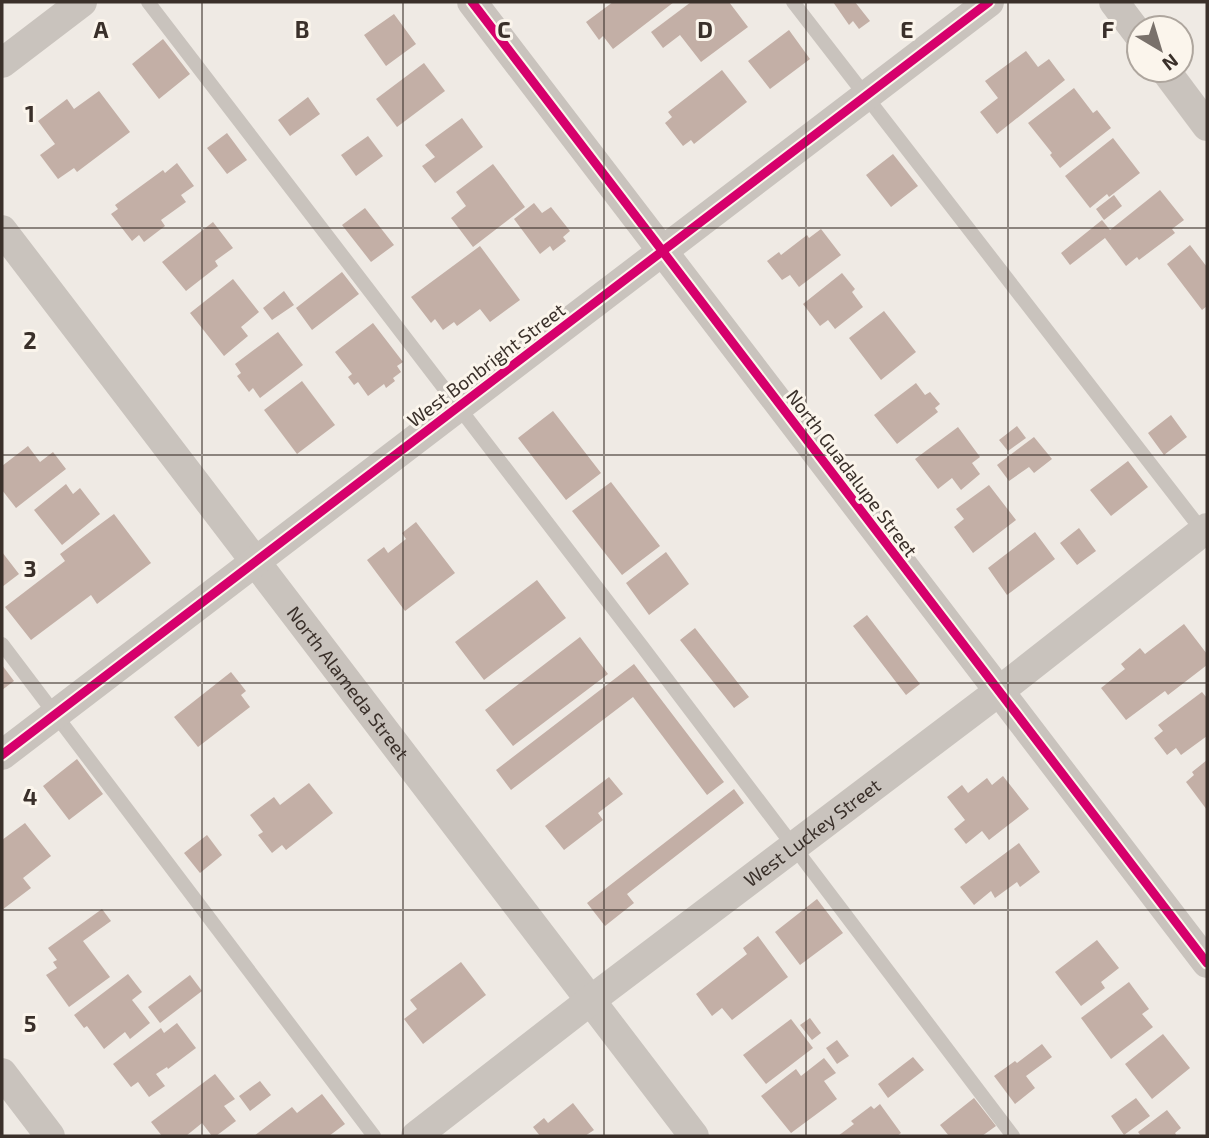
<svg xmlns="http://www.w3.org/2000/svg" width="1209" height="1138" font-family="'Exo 2',sans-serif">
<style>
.building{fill:#c3afa6}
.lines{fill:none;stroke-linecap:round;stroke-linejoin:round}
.service{stroke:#c9c3bd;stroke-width:14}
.minor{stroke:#c9c3bd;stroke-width:30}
.cycleway-casing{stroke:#fbf5ec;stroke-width:13}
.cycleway{stroke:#d6006c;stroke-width:9}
.grid{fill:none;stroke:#3a302a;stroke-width:2;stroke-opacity:0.55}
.labels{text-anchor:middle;stroke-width:6;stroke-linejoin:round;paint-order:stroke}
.street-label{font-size:19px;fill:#3a302a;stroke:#fbf5ec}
.grid-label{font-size:23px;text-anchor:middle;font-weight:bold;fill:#3a302a;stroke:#fbf5ec;stroke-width:6;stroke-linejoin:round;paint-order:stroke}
</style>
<rect width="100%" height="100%" fill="#efeae4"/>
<!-- building -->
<path class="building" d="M613,2H674L613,49L603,36L599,40L586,22Z
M691,2H729L748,27L701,62L680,35L663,48L651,32Z
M833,2H855L870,21L859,29L853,21L849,25Z
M394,14L416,44L386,66L364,35Z
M789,30L810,59L770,89L748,61Z
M163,39L190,74L159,99L132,64Z
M1026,51L1038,67L1049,59L1065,80L997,134L980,112L998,98L985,81Z
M424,63L445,91L397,127L376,99Z
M722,70L747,102L694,144L691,140L683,146L665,123L672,117L668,112Z
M1074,88L1093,113L1097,110L1111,128L1060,168L1050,155L1052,153L1028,123Z
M99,91L130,132L77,172L74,168L58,179L40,155L55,144L38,121L67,99L74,109Z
M308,97L320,114L290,136L278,120Z
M462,118L483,147L435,183L422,166L435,157L425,145Z
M227,133L247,160L227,174L207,148Z
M368,136L383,156L356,176L341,155Z
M1113,138L1140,173L1109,197L1107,194L1090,208L1065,176Z
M893,154L918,186L891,207L866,175Z
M177,163L194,186L181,195L186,202L161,220L165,226L144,242L139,235L132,241L111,214L118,209L115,205L163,170L165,173Z
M493,164L525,207L473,247L451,218L466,206L456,192Z
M1160,190L1184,220L1172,229L1175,233L1139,260L1137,257L1126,266L1105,238L1070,265L1061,253L1102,220L1110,230Z
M1114,195L1122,206L1104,220L1096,209Z
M534,203L542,213L551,207L570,231L563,237L566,241L553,251L550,246L540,254L514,219Z
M365,208L394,245L371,262L342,225Z
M213,222L233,248L215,261L218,266L186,291L162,262Z
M821,229L841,255L799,287L790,275L782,280L767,261L779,252L781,255L807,235L809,238Z
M1190,245L1207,267V306L1202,310L1167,264Z
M480,246L520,300L490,322L480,309L457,326L454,322L443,330L435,319L431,323L411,297Z
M342,272L359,294L312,330L296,308Z
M842,273L855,289L852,292L863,307L835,329L828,320L820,326L803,304Z
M233,279L259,312L241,327L248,336L224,356L190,313Z
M284,291L294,305L272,320L263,308Z
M884,311L916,352L881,380L849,338Z
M373,323L403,362L397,366L401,372L393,378L395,381L386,388L384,384L368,396L358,382L354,385L348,377L352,374L335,352Z
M278,332L303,365L260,398L253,388L249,392L237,376L241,373L235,364Z
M302,381L335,425L297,454L264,410Z
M916,383L925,395L930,392L940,404L935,408L938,412L897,444L874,415Z
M553,411L601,473L566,500L518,438Z
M1171,415L1187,437L1164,455L1148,433Z
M1017,426L1026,438L1008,451L999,440Z
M958,427L980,457L972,463L980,474L961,490L952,478L938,489L915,459Z
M1034,437L1052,459L1034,473L1029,467L1009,481L997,465Z
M28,446L40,462L53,452L66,469L16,508L2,490V466Z
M1128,461L1148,487L1111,516L1090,490Z
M611,482L660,546L622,575L572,511Z
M66,484L73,494L80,488L100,514L62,545L34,510Z
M989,485L1016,520L973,553L954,527L964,519L956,509Z
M114,514L151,563L97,604L91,595L31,640L5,607L65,561L60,554Z
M416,522L455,573L405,611L367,560L384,547L388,553L406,539L402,533Z
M1079,528L1096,551L1077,565L1060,543Z
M1035,532L1055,559L1007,595L988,568Z
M2,552L19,574L2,587Z
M666,552L689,584L649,615L626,583Z
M537,580L566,618L484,680L455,642Z
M867,615L920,684L906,695L853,626Z
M1184,624L1207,654V665L1168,695L1165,691L1126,720L1101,688L1125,669L1121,664L1140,648L1145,654Z
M695,628L749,697L734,708L680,640Z
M580,637L608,674L513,746L485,710Z
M634,664L724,782L707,795L633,697L511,790L496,770Z
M2,665L14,681L2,690Z
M231,672L246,691L241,695L250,707L198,747L174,717Z
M1202,692L1207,698V736L1181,755L1176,748L1167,755L1154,738L1163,731L1158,725Z
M77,759L103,794L69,820L43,786Z
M1207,760V810L1186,782L1194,775L1192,772Z
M1003,776L1029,809L989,840L982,831L966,844L954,829L965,820L947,797L962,785L968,793L987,778L992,785Z
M609,777L623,794L598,813L603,820L564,850L545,826Z
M309,783L333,813L286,850L282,845L272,853L258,835L263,832L250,815L274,797L280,805Z
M734,789L744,803L627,894L634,903L605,926L587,903Z
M25,823L51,856L23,878L31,888L2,910V840Z
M207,835L222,855L200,873L184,853Z
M1019,843L1040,872L1020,887L1017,882L995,898L991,891L974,905L960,887Z
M817,899L843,933L800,965L775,932Z
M102,909L111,921L83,941L110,977L69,1007L46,975L57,968L53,962L57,960L48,948Z
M758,936L788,977L732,1020L722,1008L712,1016L696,994L747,954L743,948Z
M1097,940L1119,968L1101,982L1105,988L1081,1006L1055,972Z
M461,962L486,995L423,1044L404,1019L417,1009L410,1000Z
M128,974L142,992L132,1000L150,1023L130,1039L125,1032L104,1049L87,1026L84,1028L74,1015Z
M190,975L202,991L160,1023L148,1007Z
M1129,982L1149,1009L1142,1014L1153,1027L1111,1059L1081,1018Z
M810,1018L821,1033L812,1040L800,1025Z
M791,1019L813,1048L766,1084L743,1055Z
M177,1023L196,1048L168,1069L167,1067L156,1074L165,1086L149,1097L138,1082L131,1087L113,1064L161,1028L164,1033Z
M1163,1034L1190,1068L1152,1099L1125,1064Z
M837,1040L849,1056L837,1064L826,1048Z
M1042,1044L1052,1057L1026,1076L1035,1088L1015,1104L994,1076L1015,1061L1017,1063Z
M913,1057L924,1070L888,1098L878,1084Z
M824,1058L836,1073L824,1081L837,1099L791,1133L761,1096L796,1069L801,1076Z
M215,1074L235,1099L224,1106L236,1121L216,1136H212L202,1123L186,1136H162L151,1122Z
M260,1081L271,1095L250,1111L239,1096Z
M322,1094L345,1124L329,1136H254L292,1107L297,1113Z
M974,1098L996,1126L982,1136H949L940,1125Z
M1136,1098L1150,1116L1124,1135L1111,1116Z
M573,1103L594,1130L585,1136H540L533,1127L544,1118L548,1123Z
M880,1104L901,1133L897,1136H838L854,1124L851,1121L871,1106L874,1109Z
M1167,1110L1181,1128L1175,1133L1177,1136H1141L1138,1132Z"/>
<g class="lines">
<!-- service -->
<path class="service" d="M148,2L641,645L1013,1136
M793,2L1204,533
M2,644L374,1136"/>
<!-- minor -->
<g class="minor">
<path d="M472,2L1207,963"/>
<path d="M1114,2L1139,35"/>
<path d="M2,63L82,2"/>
<path d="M1165,70L1207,126"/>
<path id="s1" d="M2,230L694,1136"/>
<path d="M2,755L989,2"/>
<path d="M2,1073L50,1136"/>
<path id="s2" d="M416,1136L591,1000L998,692L1207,528"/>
</g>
<defs>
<path id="cycleway" d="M472,2L1207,963
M2,755L989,2"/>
</defs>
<!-- cycleway casing -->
<use href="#cycleway" class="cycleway-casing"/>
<!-- cycleway -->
<use href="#cycleway" class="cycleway"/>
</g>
<!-- grid -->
<path class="grid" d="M202,2V1136M403,2V1136M604,2V1136M806,2V1136M1008,2V1136M2,228H1207M2,455H1207M2,683H1207M2,910H1207"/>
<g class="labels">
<!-- street labels -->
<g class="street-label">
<text transform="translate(486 365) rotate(-37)" y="7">West Bonbright Street</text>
<text transform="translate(852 473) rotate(53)" y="7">North Guadalupe Street</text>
<text dy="7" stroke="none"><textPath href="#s1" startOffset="570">North Alameda Street</textPath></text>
<text dy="7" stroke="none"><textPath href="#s2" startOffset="499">West Luckey Street</textPath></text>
</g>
</g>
<g class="grid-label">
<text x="101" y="38">A</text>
<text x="302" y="38">B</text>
<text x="504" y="38">C</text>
<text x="705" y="38">D</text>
<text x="907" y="38">E</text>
<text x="1108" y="38">F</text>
<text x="30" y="122">1</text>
<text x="30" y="349">2</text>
<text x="30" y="577">3</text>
<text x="30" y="805">4</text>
<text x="30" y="1032">5</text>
</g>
<!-- border -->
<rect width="1209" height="1138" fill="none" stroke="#3a302a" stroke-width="7"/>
<!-- north arrow -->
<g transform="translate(1160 49) rotate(142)"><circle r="33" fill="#fbf5ec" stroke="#aea69e" stroke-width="2"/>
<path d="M0-5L12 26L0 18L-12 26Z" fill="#79716b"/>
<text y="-10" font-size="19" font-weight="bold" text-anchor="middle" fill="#3a302a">N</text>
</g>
</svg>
